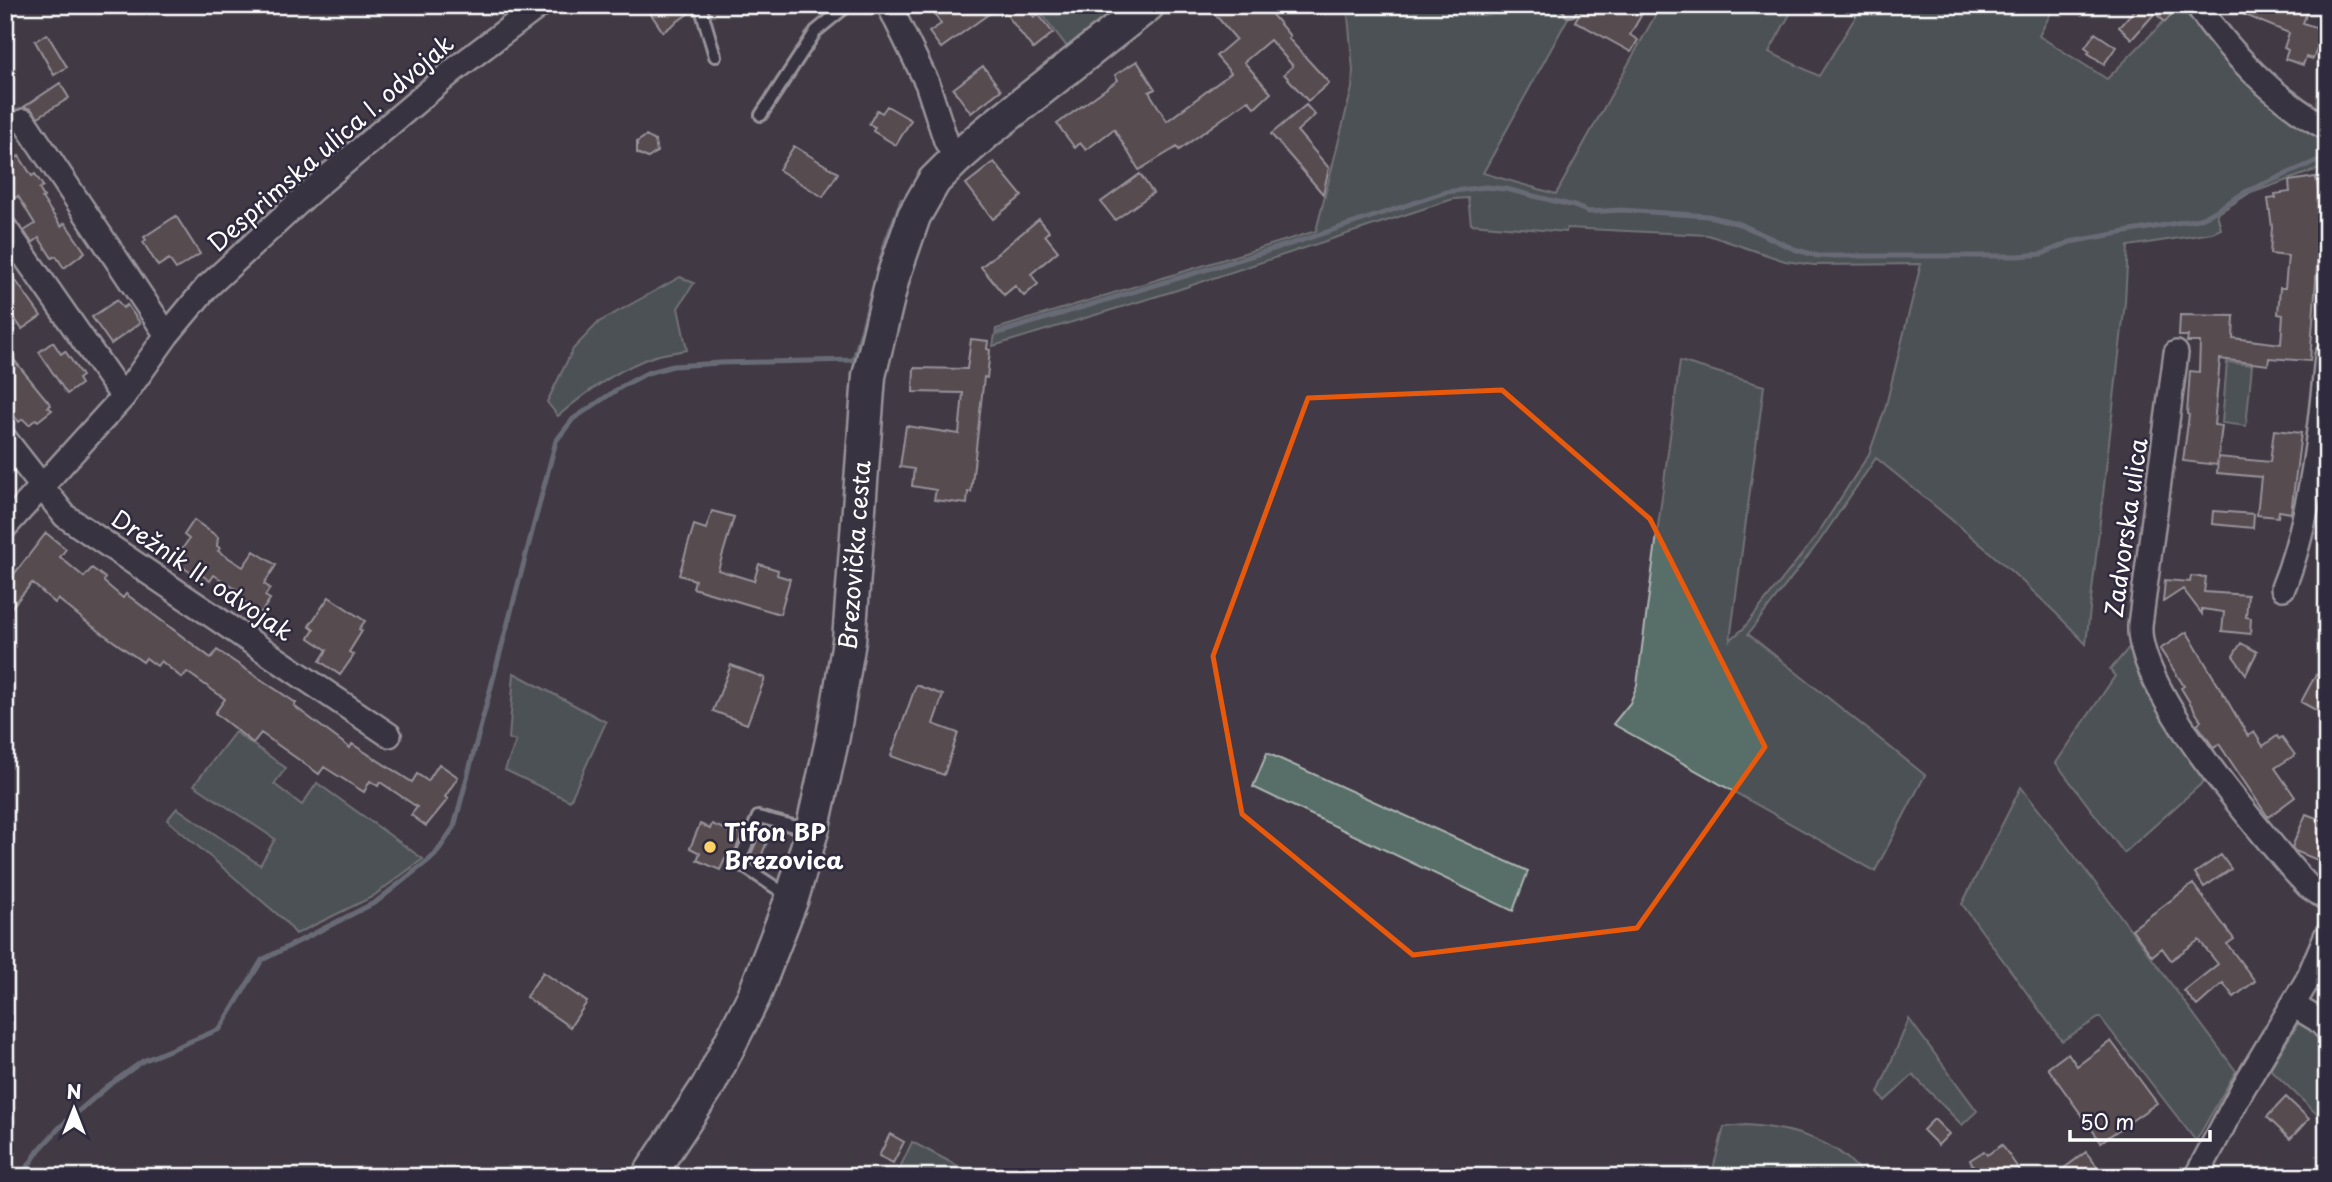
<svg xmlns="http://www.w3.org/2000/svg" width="2332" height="1182" font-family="'Playpen Sans',sans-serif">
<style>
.green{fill:#596e67;stroke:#acb6b3;stroke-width:2}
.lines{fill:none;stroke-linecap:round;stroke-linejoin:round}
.stream{stroke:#97a6af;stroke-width:5}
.building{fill:#6f5f5c;stroke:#fff;stroke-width:2}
.service-casing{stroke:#fff;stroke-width:16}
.minor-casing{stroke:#fff;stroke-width:28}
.secondary-casing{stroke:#fff;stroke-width:37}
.service{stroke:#2f2a3d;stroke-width:10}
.minor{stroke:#2f2a3d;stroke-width:23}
.secondary{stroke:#2f2a3d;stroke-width:32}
.marked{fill:none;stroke:#e8590c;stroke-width:5;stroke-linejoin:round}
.poi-dot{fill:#ffd166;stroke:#2f2a3d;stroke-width:2.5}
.labels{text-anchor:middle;stroke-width:5;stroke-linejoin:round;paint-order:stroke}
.street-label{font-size:24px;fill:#fff;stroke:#2f2a3d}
.poi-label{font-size:24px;font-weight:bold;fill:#fff;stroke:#2f2a3d;text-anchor:start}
</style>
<rect width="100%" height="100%" fill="#423a46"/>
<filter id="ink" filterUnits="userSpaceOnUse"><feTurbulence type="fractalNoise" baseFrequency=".0143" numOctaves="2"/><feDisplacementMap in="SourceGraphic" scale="14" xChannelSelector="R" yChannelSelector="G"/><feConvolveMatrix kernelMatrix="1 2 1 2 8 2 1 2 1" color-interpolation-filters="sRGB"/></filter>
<g filter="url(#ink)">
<!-- green -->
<path class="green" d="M1035,5H1123L1068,48Z
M1347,5H1564L1561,10L1568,18L1483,173L1556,194L1661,5H1795L1769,52L1819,76L1863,5H2055L2039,36L2107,79L2180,5H2187L2324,136L2327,146V166L2248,194L2217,214L2221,229L2212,233L2128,246L2125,302L2086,644C2021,575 1949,517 1876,458L1819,542L1748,634L1925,775L1875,871L1613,724L1630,703L1637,685L1680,361L1764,386L1730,640L1743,629L1815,538L1869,454L1885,409L1921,264L1814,265L1785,261L1708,235L1567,228L1566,232L1471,224L1468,198L1453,199L1174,291L993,346L996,329L1316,231L1352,88L1353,70Z
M680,277L694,283L678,308L687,350C677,352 665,353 655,356C619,368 587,391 558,416L547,402L573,349L599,322Z
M2227,362L2252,365L2246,426L2222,423Z
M2132,644L2210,776L2124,853L2056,763L2115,676L2110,670Z
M514,673L606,722L570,801L505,770L516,741L509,739Z
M235,732L286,768L274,784L302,805L317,783L423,859L372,897L296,934L283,919L167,820L177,808L260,865L275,839L194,785Z
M1267,753L1528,871L1513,911L1253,787Z
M2021,787L2107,898L2236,1071L2196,1141L2100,1017L2062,1041L1962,904Z
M2303,1016L2327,1035V1124L2270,1069Z
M1909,1019L1977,1111L1962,1125L1913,1075L1885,1101L1878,1093Z
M1746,1125C1788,1128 1839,1139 1864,1177H1711L1724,1127Z
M912,1142L979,1177H903L897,1174Z"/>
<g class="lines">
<!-- stream -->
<path class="stream" d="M998,333L1303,240L1446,192L1485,187L1506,189L1574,206L1589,212L1621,210L1708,216L1740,224L1794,249L1818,256H2018L2042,254L2070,242L2199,219L2212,213L2245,192L2326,157
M21,1177L39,1150L60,1127L108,1086L143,1061L220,1029L262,960L376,902L435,855L454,827L556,441L573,419L621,387L647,373L673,366L720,363L854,360L886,242L902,200"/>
</g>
<!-- building -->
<path class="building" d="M658,5H692L693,10L663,32L649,11Z
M949,5H1025L1034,17L1038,14L1053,33L1033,49L1000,6L941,48L929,32L941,24L935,15Z
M1207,5H1264L1290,36L1288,38L1329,83L1308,101L1284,74L1293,66L1270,40L1244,62L1271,93L1255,108L1248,100L1179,150L1177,147L1139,170L1114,129L1086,150L1080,143L1075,148L1057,124L1118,80L1115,75L1137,61L1155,89L1149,92L1167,121L1231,73L1216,56L1236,39Z
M1584,5H1647L1630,35L1638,40L1631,52L1575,21Z
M2139,5H2180L2165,22L2155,13L2132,39L2119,27Z
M2221,5H2310L2303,23L2324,30L2313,59L2306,57L2303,65L2285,59L2288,50L2284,48L2289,33Z
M2095,33L2116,47L2104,64L2088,53L2090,51L2085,47Z
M47,34L67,67L54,75L35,41Z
M983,66L1001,90L971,113L953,89Z
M60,83L69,98L38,117L31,109L24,107Z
M1306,105L1315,115L1297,131L1329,168L1323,194L1271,134Z
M887,106L911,120L896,145L873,131L875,127L869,124L877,110L882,113Z
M646,136L655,141L657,152L648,158L637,153V142Z
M794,146L838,173L823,197L779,170Z
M19,156L32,176L35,174L43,186L39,189L44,197L42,198L61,226L65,223L85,252L64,268L56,256L52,258L39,238L32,243L24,231L35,224L18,196L13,199L5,187V165Z
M994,162L1022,196L993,219L966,184Z
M1140,174L1153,193L1115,220L1101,202Z
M2316,177L2321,212L2310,361L2269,358L2268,365L2220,359L2214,425L2222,426L2217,465L2183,461L2189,415L2187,414L2190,371L2199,372L2200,342H2187L2188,336H2179L2180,315L2234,316L2233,338L2281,344L2283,315L2278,314L2280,288H2285L2288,256L2270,254L2272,227L2268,199L2276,198L2275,194L2290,192L2289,181Z
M176,216L200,254L176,269L169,259L158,266L143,242L146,240L144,237Z
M1039,219L1049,231L1045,235L1058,251L1031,274L1038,284L1024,296L1015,286L1004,295L981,267Z
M16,281L41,316L22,329L5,305V289Z
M117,300L123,308L127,305L140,323L111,344L92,317Z
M971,339L988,341L987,349L990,350L987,378L984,377L971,492H968L967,504L934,500L936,490L912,486L914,469L900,467L906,426L959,434L963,393L913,392L914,368L967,369Z
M53,342L61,354L65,351L82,376L78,379L81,384L67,394L39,352Z
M5,349L51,405L48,407L52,410L38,421L36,419L29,425L23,419L19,422L5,405Z
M2274,430L2301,433L2291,513L2279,511L2278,517L2257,515L2261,477L2217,473L2218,457L2270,462Z
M712,511L734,517L718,570L754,581L759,564L778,570L777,575L790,579L780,614L693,588L695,580L679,575L694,525L706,529Z
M2213,511L2254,514L2253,528L2212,524Z
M194,520L218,537L217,546L220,548L218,551L243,567L254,551L276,565L264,584L270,588L265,596L270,599L261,613L236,596L239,591L214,575L210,581L202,575L200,579L174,561L189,539L184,535Z
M46,533L66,549L60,557L84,577L92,568L105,578L104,582L123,598L126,594L211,658L217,650L296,703L294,706L350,748L352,744L412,782L417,774L428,781L439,764L458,777L445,797L448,799L426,826L411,815L417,807L380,782L378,786L370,781L364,792L324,767L319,774L261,733L253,743L215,713L225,699L187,672L182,678L161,661L157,666L146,658L143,662L85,621L58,599L55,603L32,583L5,615V573L11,578Z
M2191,576L2206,577L2204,592L2248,595L2246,617L2251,618L2250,634L2222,631L2224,612L2202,609V614L2183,589L2163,602L2165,580L2190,582Z
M329,597L365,621L359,629L362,631L349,652L354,655L340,675L320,661L327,650L309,638L314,630L309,626Z
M2187,632L2248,736L2254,732L2263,746L2277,736L2279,739L2282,737L2295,755L2275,768L2295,797L2268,817L2219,744L2214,748L2197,724L2201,721L2181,688L2184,686L2160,649Z
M2241,643L2257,652L2246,674L2233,656Z
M731,665L765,678L747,724L713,711Z
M2316,674L2327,679V716L2301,702Z
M916,685L943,695L933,724L958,733L944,775L891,756Z
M2306,814L2327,822V845L2320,861L2295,851L2292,847Z
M700,824L710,829L712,824L736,834L738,829H744L732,859H725L720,870L697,860L700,853L690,848Z
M760,833L767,842L760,859H749Z
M2221,855L2231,869L2204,887L2195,873Z
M2193,884L2234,939L2227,944L2255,981L2234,997L2223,983L2197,1006L2184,991L2218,964L2199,940L2171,960L2162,948L2152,956L2132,929Z
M543,972L587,1002L570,1027L526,997Z
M2111,1041L2157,1103L2101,1142L2048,1068L2068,1053L2077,1066Z
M2286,1097L2309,1119L2290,1139L2267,1117Z
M1934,1119L1949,1134L1938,1145L1923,1130Z
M890,1134L904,1142L893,1163L879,1156Z
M2002,1145L2024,1177H1978L1971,1166L1973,1165L1970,1160L1984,1151L1987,1155Z
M2086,1152L2105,1177H2052Z"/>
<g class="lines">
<defs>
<path id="service" d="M700,5L715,56
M1570,10L1572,5
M761,115L816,31L848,5
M790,897L743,866L740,859L758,817L809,830"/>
<path id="minor" d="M889,5L927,83L946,141L956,159
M2197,5C2230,53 2275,100 2327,128
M24,121L167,335
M5,228L123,397
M2176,353L2140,625C2136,688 2252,821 2294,871L2308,886L2327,899
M5,439L65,516L389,735
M5,527L123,397L167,335L206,288L312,190L454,70L540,5
M2283,588C2311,519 2320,430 2327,356
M2293,1005L2318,1020L2327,1029
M2196,1177L2243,1088L2307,981L2327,934"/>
<g id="secondary">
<path id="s1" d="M648,1177L710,1083L754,996L792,898L812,831L833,736L849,641L869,376L893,277L914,216L934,181L956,159L988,131L1148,5"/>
</g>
</defs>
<!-- service casing -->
<use href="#service" class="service-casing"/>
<!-- minor casing -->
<use href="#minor" class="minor-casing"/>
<!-- secondary casing -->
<use href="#secondary" class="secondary-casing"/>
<!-- service -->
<use href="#service" class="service"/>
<!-- minor -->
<use href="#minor" class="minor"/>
<!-- secondary -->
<use href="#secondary" class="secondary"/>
</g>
</g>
<!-- marked area -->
<path d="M0 0H2332V1182H0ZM1502,390L1650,519L1765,747L1637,928L1413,955L1242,814L1213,656L1308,398Z" fill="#423a46" fill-opacity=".55" fill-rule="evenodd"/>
<path class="marked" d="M1502,390L1650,519L1765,747L1637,928L1413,955L1242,814L1213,656L1308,398Z"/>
<!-- markers -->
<circle class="poi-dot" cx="710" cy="847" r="7"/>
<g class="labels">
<!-- street labels -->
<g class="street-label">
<text transform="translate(331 144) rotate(-41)" y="8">Desprimska ulica I. odvojak</text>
<text transform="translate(2127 528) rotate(-82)" y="8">Zadvorska ulica</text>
<text dy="8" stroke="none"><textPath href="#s1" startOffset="665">Brezovička cesta</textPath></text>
<text transform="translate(202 576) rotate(34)" y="8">Drežnik II. odvojak</text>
</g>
<!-- poi labels -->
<g class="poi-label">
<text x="724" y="841">Tifon BP<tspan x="724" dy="28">Brezovica</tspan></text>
</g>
</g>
<!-- margin -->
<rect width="2332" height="1182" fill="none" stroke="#2f2a3d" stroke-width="28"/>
<rect x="14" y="14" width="2304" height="1154" fill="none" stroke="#fff" stroke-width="2.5" filter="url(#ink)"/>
<!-- north arrow -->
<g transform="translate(74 1109)" stroke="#2f2a3d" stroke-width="5" paint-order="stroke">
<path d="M0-5L12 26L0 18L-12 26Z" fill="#ffffff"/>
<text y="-10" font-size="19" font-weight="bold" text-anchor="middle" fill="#ffffff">N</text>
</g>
<!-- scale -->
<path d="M2070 1130v10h140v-10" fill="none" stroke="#ffffff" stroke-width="3.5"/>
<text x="2080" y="1130" font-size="21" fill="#ffffff" stroke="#2f2a3d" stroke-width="5" paint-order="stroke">50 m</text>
</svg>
